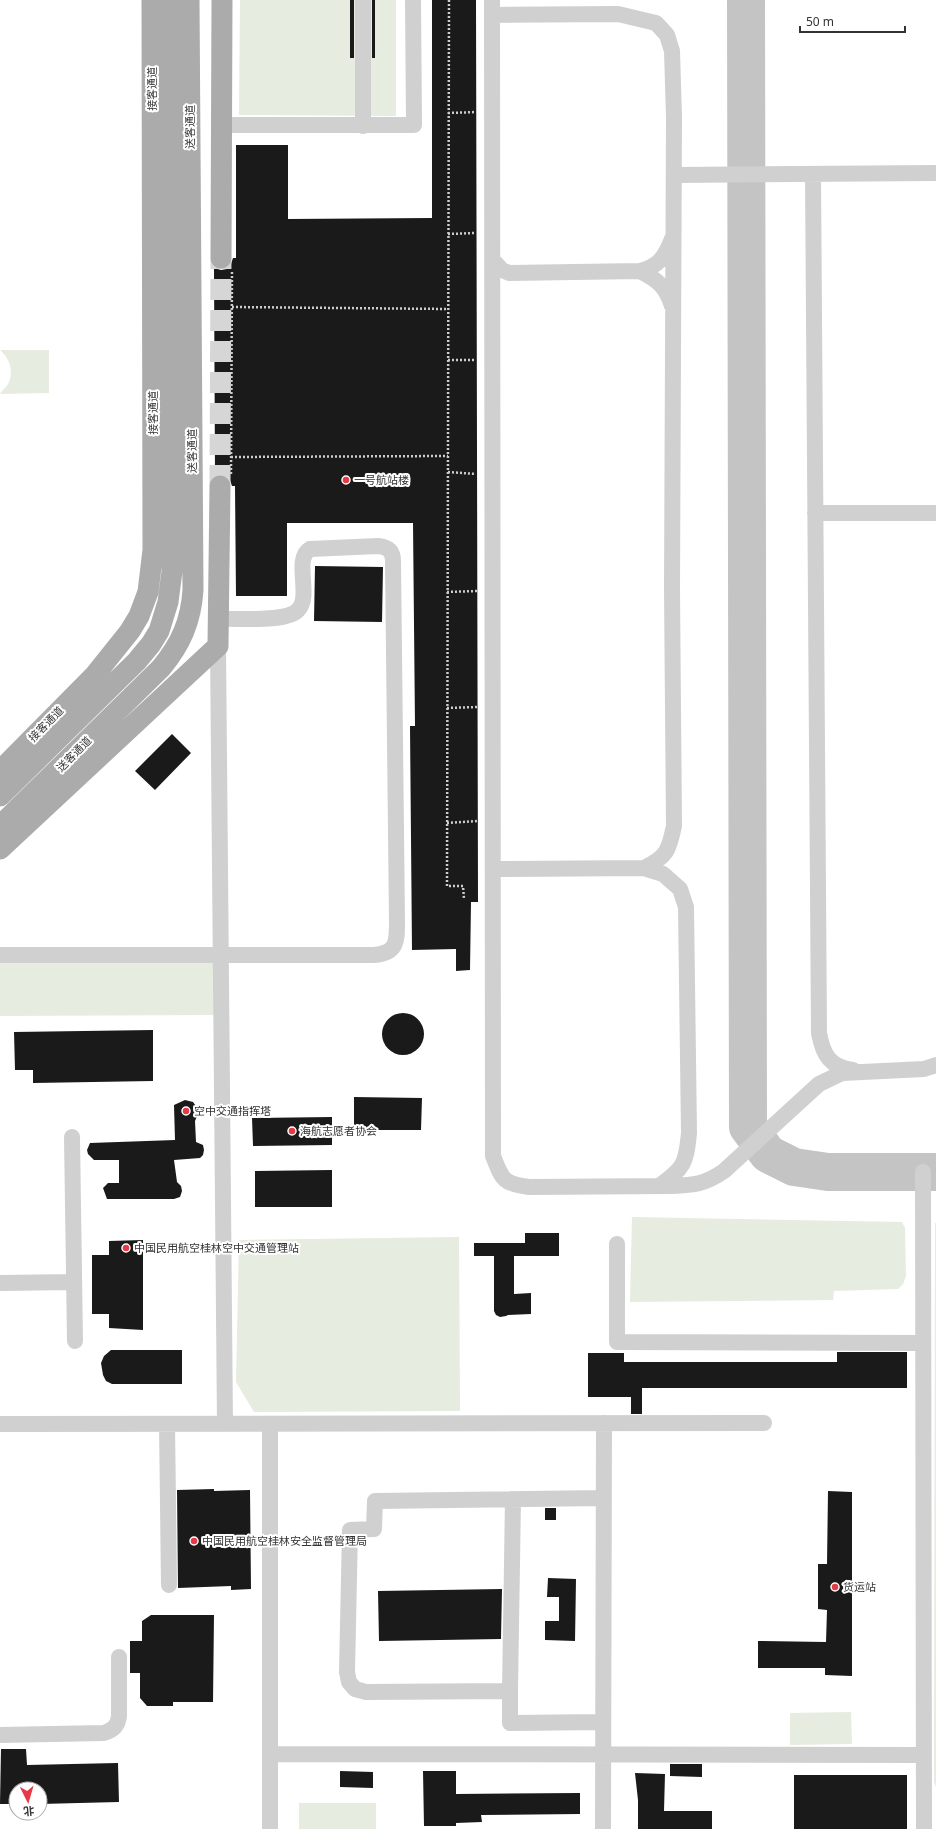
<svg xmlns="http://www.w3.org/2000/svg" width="936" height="1829" font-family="'Noto Sans','Noto Sans SC',sans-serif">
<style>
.green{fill:#e6ecdf}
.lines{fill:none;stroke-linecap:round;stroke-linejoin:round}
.taxiway{stroke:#c4c4c4;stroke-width:38}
.building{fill:#1a1a1a}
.major-tunnel{stroke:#d6d6d6;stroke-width:21;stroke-dasharray:21 10;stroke-linecap:butt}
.path{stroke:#cdcdcd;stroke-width:2.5;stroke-dasharray:2 2;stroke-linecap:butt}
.minor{stroke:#d0d0d0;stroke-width:16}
.major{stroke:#ababab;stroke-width:21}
.poi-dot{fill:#e63946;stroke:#fff;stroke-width:1.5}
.labels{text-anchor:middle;stroke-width:4;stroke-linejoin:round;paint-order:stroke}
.street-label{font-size:11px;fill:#333;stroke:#fff}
.poi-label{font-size:11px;fill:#333;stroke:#fff;text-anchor:start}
</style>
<rect width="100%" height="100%" fill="#fff"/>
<!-- green -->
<path class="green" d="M240,0H396V116L239,115Z
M0,350H49V393L0,394C2,390 7,387 9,382C14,370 9,358 0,350Z
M214,962L216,1015L0,1016V963Z
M632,1217L902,1222L905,1228L906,1276L903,1284L898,1289L834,1291L833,1300L630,1302Z
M935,1223H936V1787L934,1782Z
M459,1237L460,1411L254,1412L236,1382L239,1240Z
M851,1712L852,1744L790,1745V1713Z
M299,1803H376V1829H299Z"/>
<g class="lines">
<!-- taxiway -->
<path class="taxiway" d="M746,0L748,1127L768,1154L794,1167L828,1172H936"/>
</g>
<!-- building -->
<path class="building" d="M350,0H354V58H350Z
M372,0H375V58H372Z
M432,0H476L478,902H471L470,970L456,971V949L412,950L410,726H415L413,523H287V596H236L235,486H232L230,480L226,476L215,475L214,268L221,270L227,269L231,264L233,258H236V145H288V219L432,218Z
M315,566L383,567L382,622L314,621Z
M172,734L191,753L155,790L135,771Z
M382 1034a21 21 0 1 1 42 0a21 21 0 1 1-42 0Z
M153,1030V1081L33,1083V1070H15L14,1032Z
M354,1097L422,1098L421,1130H354Z
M185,1100L193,1102L198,1109V1114L195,1121L196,1142L203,1145L204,1150L203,1155L200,1158L174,1160L177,1182L181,1186L182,1191L180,1197L174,1199H107L103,1188L108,1183H119V1160H94L88,1154L87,1150L90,1143L175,1140L174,1105Z
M332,1117V1145L253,1146L252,1118Z
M332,1170V1207H255V1171Z
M525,1233H559V1256H514V1294L531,1293V1314L508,1315L506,1316L500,1317L496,1315L494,1311V1256H474V1243H525Z
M143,1240V1330L109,1328V1314H92V1255H109V1241Z
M111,1350H182V1384H112L106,1381L103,1375L101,1363L104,1356Z
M837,1352H907V1388H642V1414H631V1397H588V1353H624V1362H837Z
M214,1489V1491L250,1490L251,1589L231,1590V1586L178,1588L177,1490Z
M828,1491L852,1492V1676L825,1675V1668H758V1641L826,1642L827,1610L818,1609V1564H827Z
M545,1508H556V1520H545Z
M548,1578L576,1579L575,1641L545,1640V1621H559V1597H547Z
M502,1589L501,1639L379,1641L378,1591Z
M151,1615H214L213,1702H173V1706H147L140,1698V1673H130V1641H142V1621Z
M1,1749H26L27,1765L118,1763L119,1802L40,1804V1789H16V1804H0Z
M670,1764H702V1777L670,1776Z
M340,1771L373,1772V1788L340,1787Z
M423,1771H456V1794L580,1793V1814L481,1815L482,1822L456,1823V1826H424Z
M635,1773L665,1774L664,1811H712V1829H638V1800Z
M794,1775H907V1829H794Z"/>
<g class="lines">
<!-- major-tunnel -->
<path class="major-tunnel" d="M220,486L221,258"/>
<!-- path -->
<path class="path" d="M449,0L447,886H463L464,899
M448,113L477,112
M448,234L475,233
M232,307L448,309
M448,360H476
M231,457L448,456
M448,472L476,474
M231,474L232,271
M447,592L477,591
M447,708L477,707
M447,823L477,821"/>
<!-- minor -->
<path class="minor" d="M363,0V126
M492,0L493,1156C502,1179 503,1184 529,1187L669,1186C693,1185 704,1185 724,1171L819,1084L842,1073L924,1069L936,1065
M492,15L618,14L656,23L667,35L672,51L674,117L672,589L674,826C669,850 667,857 644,868
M221,125H414L413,0
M813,174L819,1033C823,1055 830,1067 853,1070
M674,175L936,173
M493,260L502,270L509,273L640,271C659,266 665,257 672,239
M640,271C658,280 666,287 672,306
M815,513H936
M218,646L225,1424
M493,869L644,868L663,874L680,889L686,907L689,1133C686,1164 684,1168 659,1186
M0,955H374C397,953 397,942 397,922L393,561C393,551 388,547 378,546L310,549C293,559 312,596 298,610C286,623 237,618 219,619
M72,1137L75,1341
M923,1172L924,1829
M617,1244V1342L923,1343
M0,1283L74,1282
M0,1424L764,1423
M167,1424L169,1585
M513,1499L510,1691L366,1692L355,1689L349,1682L347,1672L350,1530L374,1529L375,1501L604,1498
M510,1691V1723L603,1722
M0,1735L104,1733C113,1730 118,1726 119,1716V1657
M270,1754L924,1755
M270,1829V1424
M603,1829L604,1423"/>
<!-- major -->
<path class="major" d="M221,258L222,0
M0,771L94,676L130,631L139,616L148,592L153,550L152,0
M0,796L137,661L151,644L159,631L168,602L172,571L173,0
M0,826L161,668C181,644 191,621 193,590L189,0
M0,849L218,646L220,486"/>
</g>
<!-- markers -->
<g class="poi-dot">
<circle cx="346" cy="480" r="4"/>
<circle cx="186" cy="1111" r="4"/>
<circle cx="292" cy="1131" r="4"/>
<circle cx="126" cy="1248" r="4"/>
<circle cx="194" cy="1541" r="4"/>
<circle cx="835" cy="1587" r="4"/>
</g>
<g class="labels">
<!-- street labels -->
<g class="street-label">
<text transform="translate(152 89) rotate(-90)" y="4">接客通道</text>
<text transform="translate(190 127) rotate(-90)" y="4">送客通道</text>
<text transform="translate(153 413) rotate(-90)" y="4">接客通道</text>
<text transform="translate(192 451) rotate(-90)" y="4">送客通道</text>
<text transform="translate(46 724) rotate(-45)" y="4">接客通道</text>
<text transform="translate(74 754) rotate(-45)" y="4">送客通道</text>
</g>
<!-- poi labels -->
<g class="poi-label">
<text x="354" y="484">一号航站楼</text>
<text x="194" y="1115">空中交通指挥塔</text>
<text x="300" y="1135">海航志愿者协会</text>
<text x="134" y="1252">中国民用航空桂林空中交通管理站</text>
<text x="202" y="1545">中国民用航空桂林安全监督管理局</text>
<text x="843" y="1591">货运站</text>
</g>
</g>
<!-- north arrow -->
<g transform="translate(28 1801) rotate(175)"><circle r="19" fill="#ffffff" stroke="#adadad"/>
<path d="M0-3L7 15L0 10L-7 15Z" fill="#e63946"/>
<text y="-6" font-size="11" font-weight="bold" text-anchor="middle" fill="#333333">北</text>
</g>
<!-- scale -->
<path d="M800 26v6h105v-6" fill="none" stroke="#333333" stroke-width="2"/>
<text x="806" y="26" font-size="12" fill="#333333" stroke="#ffffff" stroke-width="3" paint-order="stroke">50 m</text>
</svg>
